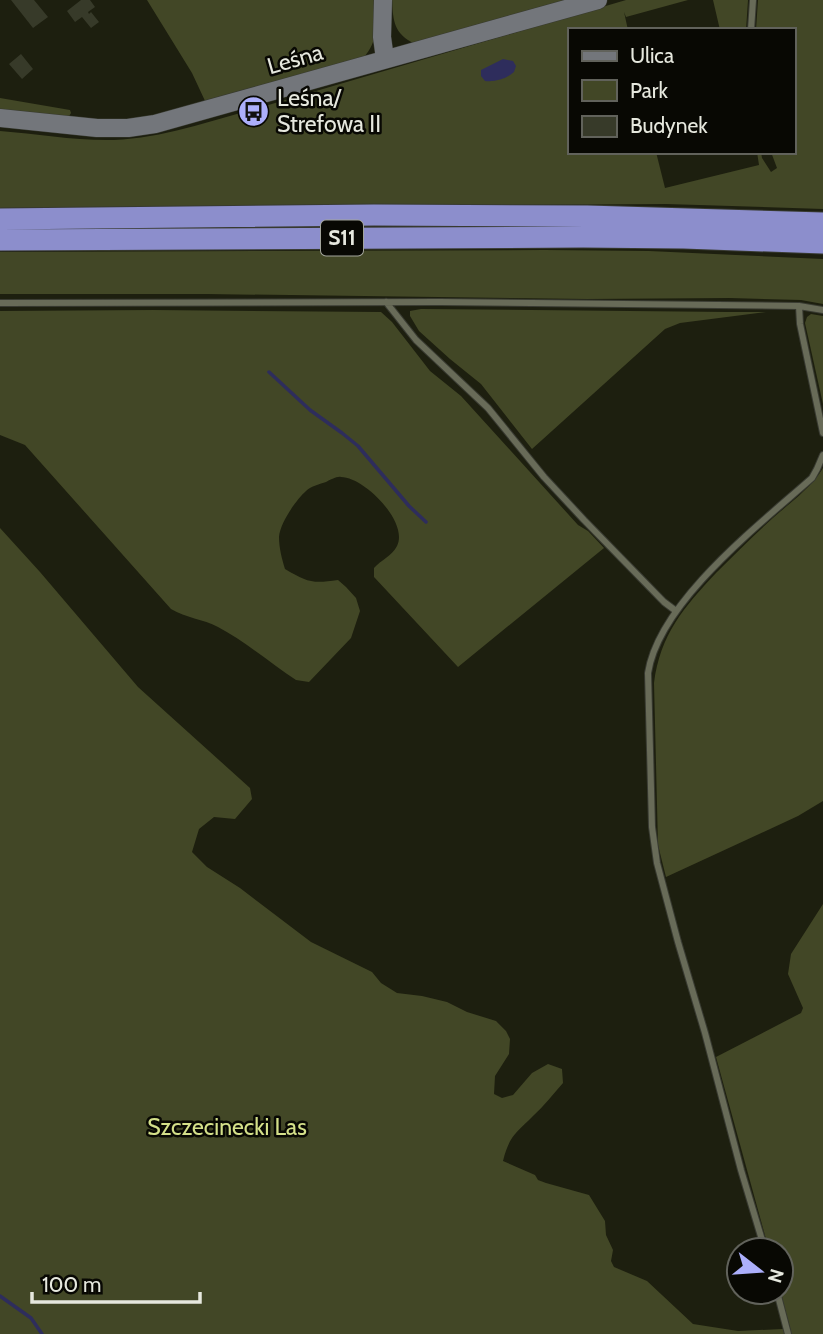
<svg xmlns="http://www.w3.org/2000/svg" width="823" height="1334" font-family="Cabin,sans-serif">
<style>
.green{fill:#424726}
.water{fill:#2e2d5c}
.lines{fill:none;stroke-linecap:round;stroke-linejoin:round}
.stream{stroke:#2e2d5c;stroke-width:3.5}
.building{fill:#373a29}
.lane-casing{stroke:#383a31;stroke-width:8}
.secondary-casing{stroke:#383a31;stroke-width:19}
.highway-casing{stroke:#383a31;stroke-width:23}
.lane{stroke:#686b58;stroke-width:6}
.secondary{stroke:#73767b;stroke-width:18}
.highway{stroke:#8c8ecc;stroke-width:21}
.labels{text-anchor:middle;stroke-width:5;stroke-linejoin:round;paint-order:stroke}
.shield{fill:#080803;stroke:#a3a59c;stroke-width:2}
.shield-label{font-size:21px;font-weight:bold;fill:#e6e8de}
.street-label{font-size:23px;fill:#e6e8de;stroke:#080803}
.poi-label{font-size:23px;fill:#e6e8de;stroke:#080803;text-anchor:start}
.park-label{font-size:23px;fill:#d4e089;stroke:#080803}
</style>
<rect width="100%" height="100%" fill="#1d1f0f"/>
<!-- green -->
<path class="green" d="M147,0H378C376,21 379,42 363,58L206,103L192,73Z
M392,0H577L415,44C394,34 393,21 392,0Z
M626,0H688L626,17L624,12L628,30H569V152H656L665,188L759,165L757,152H761L762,158L771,172L777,168L771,152H793V30H756L758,0H823V209L666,204L0,208V131C38,134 76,141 114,140C163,138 211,121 258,108L259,110L265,106Z
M713,0H748L746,30H720Z
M0,98L70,110L71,113L68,118L0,111Z
M544,250L649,251L823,259V304L801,300L730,298L587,299L207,294H0V252Z
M421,309L728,312H766L680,323L665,329L532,449L481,384L450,359L419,331L410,316V311Z
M153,310L381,312L392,322L430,371L461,396L578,525L588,531L604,548L458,667L374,577V568C381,560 392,556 397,546C409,522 364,477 341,477C337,476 330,480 326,482C320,484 311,486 306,491C296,500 280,523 279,537C279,548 282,559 285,569C307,582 312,584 338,580L346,587L356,598L360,611L351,638L309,682L296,680C272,664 243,640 218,627C203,619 186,618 171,609L25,445L0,435V311Z
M811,314L823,316V404L805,323L807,317Z
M823,468V801L798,816L666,877L658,845L654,683C660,635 684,607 716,573C735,554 754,535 774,517C791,502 811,488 823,468Z
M0,528L40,572L138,687L250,788L252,799L235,819L214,817L199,829L192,852L207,867L240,888L311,942L372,972L381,983L397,993L422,996L447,1002L467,1012L496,1021L506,1031L510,1039L509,1054L495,1076L494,1094L502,1098L513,1095L532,1073L548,1064L562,1069L563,1083C553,1094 544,1106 533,1116C516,1133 509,1136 503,1161L535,1175L538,1180L546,1183L589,1195L605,1221L606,1235L613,1250L611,1261L614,1267L647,1281L693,1324L738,1331L783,1329L791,1331L780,1292L781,1250H769L716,1057L801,1013L803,1008L788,974L791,954L823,904V1334H0Z"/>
<!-- water -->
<path class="water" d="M503,59L513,61L516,66L514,72C506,79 496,82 485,81L481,76V70Z"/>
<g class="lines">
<!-- stream -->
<path class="stream" d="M269,372L310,410L342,433L358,446L409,506L426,522
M0,1296L31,1318L42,1334"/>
</g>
<!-- building -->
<path class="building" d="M11,0H34L48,17L33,28Z
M81,0H90L95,7L88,12L89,14L91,12L99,22L91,28L82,17L75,22L67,11Z
M21,54L33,69L22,79L9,64Z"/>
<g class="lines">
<defs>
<path id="lane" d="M751,30L753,0
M386,302L416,340L488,408L544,477L584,520L664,602L676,611
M0,303L440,302L799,306L823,310
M799,306L800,324L823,433
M765,1250L741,1170L705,1033L678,942L657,863L652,827L648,673C659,602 759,525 812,478L817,469L823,455
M777,1292L788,1334"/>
<path id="secondary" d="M383,0L382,37L385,59
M0,118L97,128H128L155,124L598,0"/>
<path id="highway" d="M0,219L374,215L587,216L823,223
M0,240L583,237L684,238L823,243"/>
</defs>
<!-- lane casing -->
<use href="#lane" class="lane-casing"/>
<!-- secondary casing -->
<use href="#secondary" class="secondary-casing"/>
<!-- highway casing -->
<use href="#highway" class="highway-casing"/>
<!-- lane -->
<use href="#lane" class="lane"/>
<!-- secondary -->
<use href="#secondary" class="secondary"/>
<!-- highway -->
<use href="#highway" class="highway"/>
</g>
<!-- icons -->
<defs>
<symbol id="bus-disc" viewBox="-11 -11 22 22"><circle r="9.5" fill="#acaffb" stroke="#080803"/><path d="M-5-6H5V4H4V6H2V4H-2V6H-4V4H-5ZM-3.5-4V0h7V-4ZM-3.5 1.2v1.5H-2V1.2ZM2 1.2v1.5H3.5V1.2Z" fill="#111"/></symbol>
</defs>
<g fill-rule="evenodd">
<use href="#bus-disc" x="236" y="94" width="35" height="35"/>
</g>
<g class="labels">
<!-- shield labels -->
<rect class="shield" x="321" y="220.5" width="42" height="35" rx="5"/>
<g class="shield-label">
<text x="342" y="245">S11</text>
</g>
<!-- street labels -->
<g class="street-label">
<text transform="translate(295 59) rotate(-16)" y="8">Leśna</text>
</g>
<!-- poi labels -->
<g class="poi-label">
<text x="277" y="106">Leśna/<tspan x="277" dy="26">Strefowa II</tspan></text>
</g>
<!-- park labels -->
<g class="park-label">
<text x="227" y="1135">Szczecinecki Las</text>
</g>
</g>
<!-- legend -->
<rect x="568" y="28" width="228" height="126" fill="#080803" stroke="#61625b" stroke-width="2"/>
<rect x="582" y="51" width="35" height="10" fill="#73767b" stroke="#61625b" stroke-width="2"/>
<text x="630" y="63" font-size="21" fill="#e6e8de">Ulica</text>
<rect x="582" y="80" width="35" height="21" fill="#424726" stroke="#61625b" stroke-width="2"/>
<text x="630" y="98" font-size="21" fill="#e6e8de">Park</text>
<rect x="582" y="116" width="35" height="21" fill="#373a29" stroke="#61625b" stroke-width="2"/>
<text x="630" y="133" font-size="21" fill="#e6e8de">Budynek</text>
<!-- north arrow -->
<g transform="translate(760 1271) rotate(107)"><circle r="33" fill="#080803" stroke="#61625b" stroke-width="2"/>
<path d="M0-5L12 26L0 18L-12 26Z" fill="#acaffb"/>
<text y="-10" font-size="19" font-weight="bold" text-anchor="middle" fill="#e6e8de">N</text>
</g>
<!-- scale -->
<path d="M32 1292v10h168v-10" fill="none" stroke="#e6e8de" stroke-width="3.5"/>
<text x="42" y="1292" font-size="21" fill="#e6e8de" stroke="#080803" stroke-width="5" paint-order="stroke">100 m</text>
</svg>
